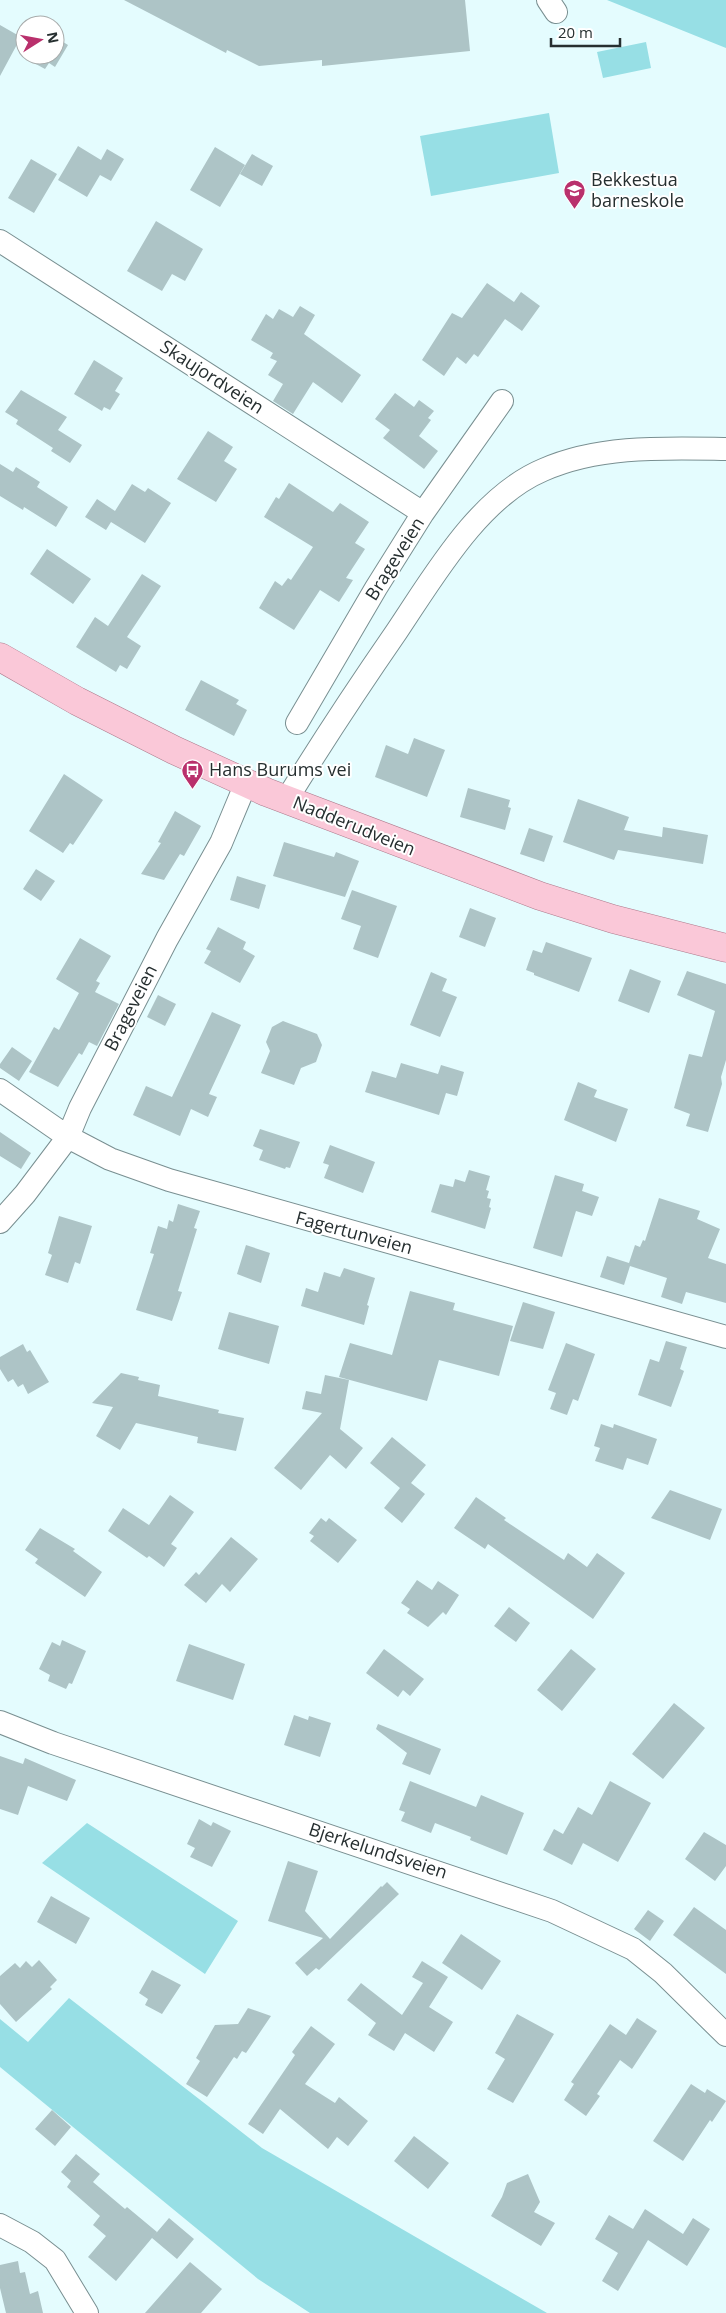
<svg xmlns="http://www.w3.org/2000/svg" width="726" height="2313" font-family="'Open Sans',sans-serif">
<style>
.green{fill:#97dfe5}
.building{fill:#adc4c6}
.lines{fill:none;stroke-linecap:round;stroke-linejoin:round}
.minor-casing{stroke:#798f91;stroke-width:24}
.major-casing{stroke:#ad7a8c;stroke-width:29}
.minor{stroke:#fff;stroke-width:22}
.major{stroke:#fac8d8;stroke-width:28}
.labels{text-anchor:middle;stroke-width:4;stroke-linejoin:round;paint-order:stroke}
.poi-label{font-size:18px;fill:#262f30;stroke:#fff;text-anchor:start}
.street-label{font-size:18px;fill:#262f30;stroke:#fff}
</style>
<rect width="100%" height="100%" fill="#e4fcfe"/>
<!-- green -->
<path class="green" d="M607,0H726V48L711,42Z
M646,42L651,68L603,78L597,52Z
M549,113L559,173L431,196L420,136Z
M87,1823L238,1921L205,1974L42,1863Z
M69,1998L262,2148L547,2313H310L258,2279L0,2067V2019L28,2042Z"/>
<!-- building -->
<path class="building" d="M124,0H465L470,51L322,66V60L259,66L227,50L226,53Z
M0,25L21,37L0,76Z
M55,37L68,45L55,67L49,63L45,69L23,57L25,54L55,55Z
M78,146L101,160L107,149L124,159L111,181L100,175L87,197L58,180Z
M215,147L245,165L220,207L190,190Z
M252,154L273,166L262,186L240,174Z
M31,159L57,174L34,213L8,198Z
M156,221L203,249L185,281L172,274L162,291L127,271Z
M487,283L514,302L521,292L540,306L522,331L505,319L478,357L474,354L466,364L457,357L444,376L422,360L452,313L462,318Z
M300,306L315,315L304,334L361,375L342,403L313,382L293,414L273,401L283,384L268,375L277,361L270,358L273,353L251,340L266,314L273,319L279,309L293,317Z
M94,360L123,378L115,391L120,394L110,410L104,407L102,411L74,394Z
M21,390L67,417L58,430L82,445L70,463L51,451L53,448L16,424L18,420L5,412Z
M395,393L414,407L419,400L434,411L428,418L431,420L419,436L438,451L424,469L383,438L390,430L375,419Z
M208,431L233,447L224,461L237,469L216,502L177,479Z
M0,464L13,472L16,467L40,482L37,487L68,507L56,527L24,507L23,510L0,496Z
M289,483L333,512L340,503L369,522L355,543L365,549L346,578L353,580L339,602L320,590L294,630L259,608L275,581L282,586L288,578L291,580L313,547L264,517L276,497L279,499Z
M132,484L145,492L148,488L171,503L145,543L111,522L106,530L85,517L97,499L115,511Z
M47,549L91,579L73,604L30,574Z
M142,574L161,586L127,637L141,646L127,669L120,665L116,672L76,647L95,617L108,626Z
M201,680L239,700L236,704L247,710L234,736L185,710Z
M414,738L445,750L427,797L375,777L386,745L408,754Z
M64,774L103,800L73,845L70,843L63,853L29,831Z
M468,788L510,800L508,807L511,808L505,830L460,817Z
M578,799L629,817L624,830L662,837L663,827L708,835L703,864L618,850L614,860L563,842Z
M175,811L201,826L184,856L180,854L164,880L141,874L161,843L158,842Z
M529,828L553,836L544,862L520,854Z
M284,842L334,857L336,852L359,861L345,897L273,876Z
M36,869L55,881L41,901L23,889Z
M237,876L266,885L259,909L230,900Z
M352,890L397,906L378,958L353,949L361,926L341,919Z
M470,908L496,918L485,947L459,937Z
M218,927L246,942L243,949L255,956L240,983L204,963L211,951L206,949Z
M80,938L111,956L96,981L100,983L95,992L119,1004L97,1046L89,1042L82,1055L79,1053L58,1087L29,1072L54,1027L59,1030L79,993L56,979Z
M546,942L592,958L579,992L534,975V973L526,970L533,950L542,953Z
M630,969L661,981L649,1013L618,1001Z
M687,971L726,984V1060L721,1077L722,1084L708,1132L686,1126L690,1114L674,1108L689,1054L702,1057L715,1011L677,995Z
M431,972L447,979L442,991L457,997L440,1037L410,1025Z
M158,995L176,1004L165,1026L147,1017Z
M212,1012L241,1025L209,1094L217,1097L208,1117L191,1109L180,1136L133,1115L146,1086L172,1097Z
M283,1021L317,1034L322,1045L316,1062L301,1068L294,1085L261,1073L270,1051L266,1042L272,1027Z
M12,1047L32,1061L19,1081L0,1068V1064Z
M401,1063L438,1074L441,1065L464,1072L457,1096L446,1093L439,1115L365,1092L372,1071L396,1078Z
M578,1082L597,1090L594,1097L628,1109L616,1142L564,1120Z
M260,1129L300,1142L290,1168L286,1167L285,1169L259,1160L263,1150L253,1146Z
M0,1132L31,1153L21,1169L0,1156Z
M330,1145L375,1162L363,1193L324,1178L329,1165L323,1163Z
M469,1170L490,1176L486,1190L489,1191L487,1198L491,1199L489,1207L491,1208L485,1229L431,1212L440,1184L453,1187L455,1179L465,1182Z
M555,1175L584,1184L582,1191L599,1197L592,1216L576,1211L562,1257L533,1248Z
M659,1198L700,1211L697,1219L720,1229L708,1258L726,1264V1303L686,1292L682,1304L661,1297L667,1278L630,1266L624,1285L600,1277L607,1256L629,1263L635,1245L640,1247L643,1240L645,1241Z
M178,1204L200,1211L194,1228L197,1229L178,1291L182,1292L172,1321L136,1310L154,1254L150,1253L158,1226L167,1229L169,1220L173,1222Z
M59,1216L92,1226L80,1264L75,1262L68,1283L45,1275L52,1255L48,1253Z
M246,1245L270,1253L261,1283L237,1274Z
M344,1268L375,1278L367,1305L369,1306L364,1325L301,1306L306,1288L318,1292L324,1272L340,1277Z
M410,1291L455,1303L453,1310L513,1326L499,1376L439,1360L427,1401L339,1377L350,1343L392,1355Z
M523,1302L555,1312L543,1349L510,1341Z
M229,1312L279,1326L269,1364L218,1349Z
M666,1341L687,1347L680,1369L684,1371L671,1407L638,1395L650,1359L659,1362Z
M566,1343L595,1354L578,1401L573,1399L567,1415L550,1409L556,1393L548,1390Z
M23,1344L27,1352L30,1350L49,1382L28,1394L23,1384L18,1387L13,1379L8,1382L0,1369V1357Z
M121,1373L139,1377L138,1380L160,1385L158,1396L219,1410L218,1413L244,1418L236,1451L197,1443L198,1437L136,1423L120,1450L96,1436L113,1407L92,1403Z
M325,1375L349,1380L340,1429L363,1448L346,1469L330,1455L301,1490L274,1468L322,1413L302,1409L306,1391L321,1394Z
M601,1424L613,1428L614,1424L657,1439L648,1465L627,1458L623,1470L595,1461L600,1448L594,1446Z
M392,1437L426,1465L411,1483L425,1494L402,1523L384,1508L400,1488L370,1463Z
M670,1490L722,1509L710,1540L651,1518Z
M170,1495L194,1512L171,1544L177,1548L164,1567L149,1556L147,1558L108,1531L123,1508L149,1525Z
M476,1497L506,1518L504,1520L564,1560L568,1553L587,1567L597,1553L625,1573L593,1619L488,1544L485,1549L454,1528Z
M321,1518L326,1522L329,1518L357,1540L338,1563L310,1541L314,1536L309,1533Z
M40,1528L75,1549L73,1551L102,1572L85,1597L35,1563L38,1559L25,1550Z
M231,1537L258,1559L230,1592L222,1584L206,1603L184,1585L196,1572L199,1575Z
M417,1580L432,1590L438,1581L459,1595L446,1615L443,1612L428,1627L407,1613L410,1609L401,1603Z
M509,1607L530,1623L516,1642L494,1626Z
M62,1640L86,1651L72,1684L69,1683L66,1689L48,1681L50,1675L39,1669L52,1642L60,1646Z
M189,1644L245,1664L233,1700L176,1681Z
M384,1649L424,1679L410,1696L403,1690L398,1697L366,1673Z
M571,1649L596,1669L562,1711L537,1690Z
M674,1703L705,1728L663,1779L632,1754Z
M294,1715L308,1720L309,1716L331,1723L320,1757L284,1745Z
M378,1724L441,1749L430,1775L402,1764L407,1753L376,1729Z
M0,1756L23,1764L25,1758L76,1780L67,1801L28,1786L18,1815L0,1809Z
M410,1781L476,1807L481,1795L524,1813L507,1855L470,1840L471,1837L435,1823L431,1833L401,1821L405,1812L399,1810Z
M610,1781L651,1803L618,1862L583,1843L572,1865L543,1850L554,1829L563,1834L578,1807L592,1815Z
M199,1819L211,1826L213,1822L231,1831L212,1867L190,1857L195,1848L187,1844Z
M704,1832L726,1845V1866L715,1881L685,1859Z
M288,1861L318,1871L305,1911L330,1939L381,1886L382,1887L387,1882L399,1894L319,1970L316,1968L307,1976L295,1963L323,1938L268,1921Z
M51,1896L90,1918L76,1944L37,1922Z
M694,1907L726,1930V1974L673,1935Z
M648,1910L664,1921L650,1941L634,1929Z
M461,1934L501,1961L482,1990L442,1963Z
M39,1960L57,1980L50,1987L52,1989L16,2022L0,2004V1976L15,1963L20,1968L26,1961L32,1967Z
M422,1961L448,1977L429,2007L453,2022L434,2052L405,2033L394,2051L368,2035L376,2023L347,2000L361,1983L402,2015L423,1983L412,1977Z
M152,1970L181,1985L162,2014L145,2005L148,1999L139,1993Z
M248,2008L271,2016L246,2053L242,2051L237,2059L234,2057L207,2097L186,2084L200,2061L196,2058L215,2025L238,2024Z
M517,2014L554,2034L513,2103L487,2089L505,2059L495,2053Z
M637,2018L657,2031L632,2069L620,2060L597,2094L600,2096L586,2116L564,2100L574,2084L571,2082L610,2024L626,2035Z
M311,2026L335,2044L305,2084L335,2103L339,2097L368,2121L348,2146L337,2137L328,2149L280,2109L263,2134L248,2124L295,2055L292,2052Z
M691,2084L705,2093L707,2089L726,2101L712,2122L710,2120L683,2161L653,2141Z
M52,2110L71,2127L55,2146L35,2129Z
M414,2136L449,2163L428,2189L394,2161Z
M76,2154L100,2174L93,2182L125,2209L127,2207L157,2232L116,2281L88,2257L106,2236L93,2225L100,2216L67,2187L71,2181L61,2172Z
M528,2174L540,2202L534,2212L555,2223L541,2246L491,2216L502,2197L507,2183Z
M645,2209L683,2234L693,2218L710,2229L687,2266L648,2240L618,2291L602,2281L618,2253L595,2239L609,2215L633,2229Z
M169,2218L194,2239L177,2259L152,2238Z
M18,2261L20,2273L25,2272L30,2294L38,2291L43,2313H6L0,2288V2265Z
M190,2262L222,2289L201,2313H145Z"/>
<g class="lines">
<defs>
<path id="minor" d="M548,0L556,12
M0,241L423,513
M297,723L376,588L423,513L502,401
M287,799C322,742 359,686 397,631C434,576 479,497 543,470C599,445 665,448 726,449
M0,1090L68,1137L110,1159L169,1180L726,1337
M0,1222L25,1194L68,1137L80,1108L167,939L221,843L246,783
M0,1722L53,1743L552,1911L633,1949L663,1973L726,2035
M0,2225L32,2242L55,2260L87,2313"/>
<path id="major" d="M0,657L77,701L174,750L266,792L540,896L613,919L726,948"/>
</defs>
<!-- minor casing -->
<use href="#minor" class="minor-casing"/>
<!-- major casing -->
<use href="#major" class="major-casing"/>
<!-- minor -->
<use href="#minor" class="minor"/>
<!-- major -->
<use href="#major" class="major"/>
</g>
<!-- icons -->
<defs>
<symbol id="school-pin" viewBox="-11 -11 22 30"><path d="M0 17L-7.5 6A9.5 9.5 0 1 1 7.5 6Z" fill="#b9306c" stroke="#fff"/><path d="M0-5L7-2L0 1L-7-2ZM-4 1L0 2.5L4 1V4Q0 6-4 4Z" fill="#fff"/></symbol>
<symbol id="bus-pin" viewBox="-11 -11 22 30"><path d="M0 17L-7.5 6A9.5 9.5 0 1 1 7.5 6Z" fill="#b9306c" stroke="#fff"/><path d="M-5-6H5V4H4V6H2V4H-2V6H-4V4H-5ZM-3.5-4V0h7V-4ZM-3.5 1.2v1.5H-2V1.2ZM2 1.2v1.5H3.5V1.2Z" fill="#fff"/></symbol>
</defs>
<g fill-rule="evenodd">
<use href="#school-pin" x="562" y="178" width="25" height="34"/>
<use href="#bus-pin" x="180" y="758" width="25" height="34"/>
</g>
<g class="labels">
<!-- poi labels -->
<g class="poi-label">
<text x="591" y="186">Bekkestua<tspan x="591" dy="21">barneskole</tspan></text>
<text x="209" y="776">Hans Burums vei</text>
</g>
<!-- street labels -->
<g class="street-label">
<text transform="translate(212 377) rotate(33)" y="6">Skaujordveien</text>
<text transform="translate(395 559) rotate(-58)" y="6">Brageveien</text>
<text transform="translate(354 826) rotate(22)" y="6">Nadderudveien</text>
<text transform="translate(131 1008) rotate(-63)" y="6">Brageveien</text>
<text transform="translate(354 1233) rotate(15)" y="6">Fagertunveien</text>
<text transform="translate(378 1851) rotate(18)" y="6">Bjerkelundsveien</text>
</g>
</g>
<!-- north arrow -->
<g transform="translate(40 40) rotate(79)"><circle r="24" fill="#ffffff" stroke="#a8acac"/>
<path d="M0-4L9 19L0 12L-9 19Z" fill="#b9306c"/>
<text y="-8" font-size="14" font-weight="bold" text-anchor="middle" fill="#262f30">N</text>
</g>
<!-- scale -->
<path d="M551 38v8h69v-8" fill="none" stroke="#262f30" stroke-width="2.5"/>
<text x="558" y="38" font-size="15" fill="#262f30" stroke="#ffffff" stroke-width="4" paint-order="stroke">20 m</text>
</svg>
